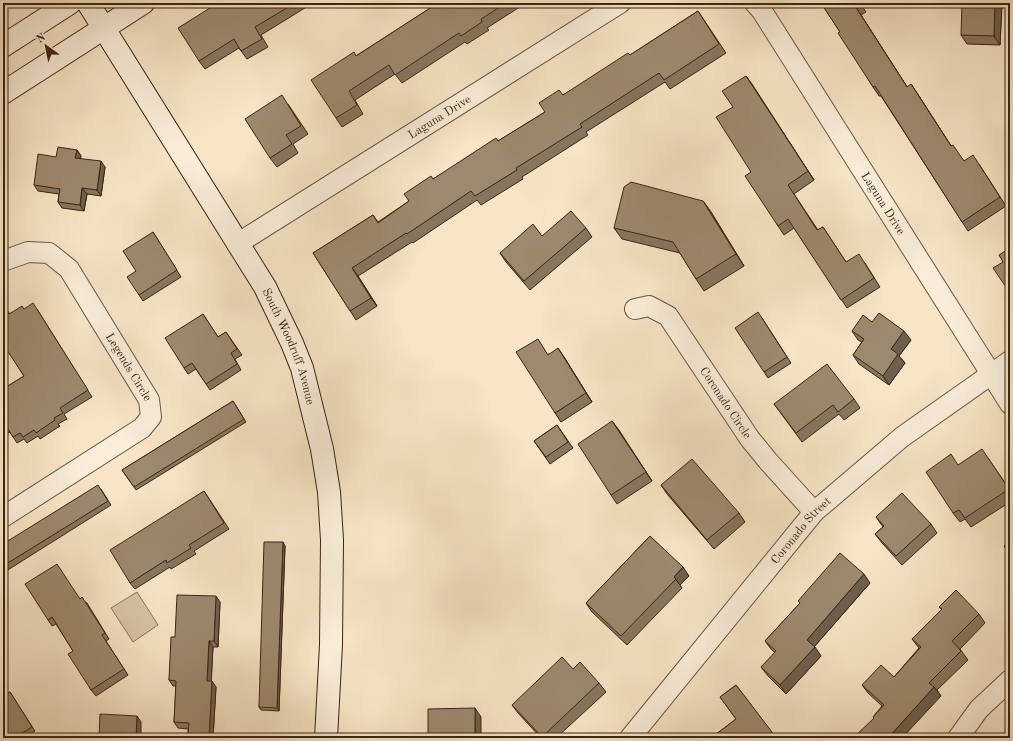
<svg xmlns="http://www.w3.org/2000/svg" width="1013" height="741" font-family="'Old Standard TT',serif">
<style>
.green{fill:#d7c4a7;stroke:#8a745c}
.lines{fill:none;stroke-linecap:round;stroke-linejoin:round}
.street-casing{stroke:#6b553e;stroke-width:22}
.secondary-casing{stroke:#3c2510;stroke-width:24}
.street{stroke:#faeeda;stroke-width:20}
.secondary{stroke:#faeeda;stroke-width:22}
.wall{fill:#87765f;stroke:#3c2510}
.shaded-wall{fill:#6e604e;stroke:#3c2510}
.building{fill:#9d896f;stroke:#3c2510}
.labels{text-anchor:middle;stroke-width:3;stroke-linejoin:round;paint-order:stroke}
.street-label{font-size:12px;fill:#3c2510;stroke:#faeeda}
</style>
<rect width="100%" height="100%" fill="#f7e5c6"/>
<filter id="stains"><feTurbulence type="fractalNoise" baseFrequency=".005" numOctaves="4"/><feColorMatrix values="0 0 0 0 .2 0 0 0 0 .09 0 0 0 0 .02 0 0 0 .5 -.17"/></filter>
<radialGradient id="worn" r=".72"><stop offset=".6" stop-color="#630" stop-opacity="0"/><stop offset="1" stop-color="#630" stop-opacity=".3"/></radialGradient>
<!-- green -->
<path class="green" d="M137,592L158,625L133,642L111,608Z"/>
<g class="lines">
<defs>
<g id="street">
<path id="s1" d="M755,3L762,11L1010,404"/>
<path id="s2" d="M237,244L620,3"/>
<path id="s3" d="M3,261L28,252L49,253L69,269L149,400L151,417L142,428L3,517"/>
<path id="s4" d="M635,309L649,306L668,316L750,439L768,461L814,512"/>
<path id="s5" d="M630,738L814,512L902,437L1010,361"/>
<path d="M958,738L979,709L1010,680"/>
</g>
<g id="secondary">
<path id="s6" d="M88,3L265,287L292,343L302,368L322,449L329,492L332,540L331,645L326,738"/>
<path d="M3,46L70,3"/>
<path d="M3,93L143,3"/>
</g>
</defs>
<!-- street casing -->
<use href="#street" class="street-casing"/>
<!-- secondary casing -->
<use href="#secondary" class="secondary-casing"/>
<!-- street -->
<use href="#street" class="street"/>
<!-- secondary -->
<use href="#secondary" class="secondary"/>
</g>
<!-- wall -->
<path class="wall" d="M218,3H313L261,35L268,47L247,59L239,48L205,69L199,61Z
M438,3H526L487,28L489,30L467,44L465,42L402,83L395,74L355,100L363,114L342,127L336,118L356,56Z
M821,3H860L866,12L861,15L907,87L917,93L951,146L964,161L979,164L1006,206L968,231L881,96H879L873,87L840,32Z
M1002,3L1000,45L967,44L961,35Z
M698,11L726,53L670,89L665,82L586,132L588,135L522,177L523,179L481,205L477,200L413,243L412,242L358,276L377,306L356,320L313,253L373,215L378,222L409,201L433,179L498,141L545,112L563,95L630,55Z
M746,76L814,180L794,194L818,230L823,227L846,262L865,263L880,287L847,308L794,228L784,235L778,226L751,172L733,107Z
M288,104L308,134L293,144L298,153L277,167L270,158Z
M77,150L81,156L80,159L105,167L101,196L87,194L84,211L62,208L58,202L59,194L38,191L34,185L56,157Z
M703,201L711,212L744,266L704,291L696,279L680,253L622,239L614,228Z
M586,228L592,237L530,290L506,262L500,253L542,236Z
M153,232L181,277L143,301L139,295L136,271Z
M1010,248V294L1008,290L1003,262Z
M3,305L10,314L24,309H37L92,397L64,414L67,419L58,424L60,426L40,439L38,436L27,443L24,439L17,443L10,432L3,435V389L24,376L6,348L4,350L3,348Z
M203,314L218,337L226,332L242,355L235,359L241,370L210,390L196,369L188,374L184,368Z
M762,318L791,363L768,378L764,372Z
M852,331L911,340L899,356L905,363L889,385L859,364L853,355L862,342L858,340Z
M548,354L564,357L592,402L561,422L555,413Z
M854,399L860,408L844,420L839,414L802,442L774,404Z
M233,401L246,422L136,490L122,470Z
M612,421L652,481L617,504L611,495Z
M557,425L573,448L550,464L534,441Z
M988,458L1010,490V502L971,527L965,519L960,522L953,513L958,465Z
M661,485L739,513L745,522L714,549L667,494Z
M101,489L111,505L3,573V544Z
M204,491L229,529L194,551L196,554L171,569L170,567L135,589L130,583Z
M876,517L931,524L937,533L902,565L882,543L875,534L883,527Z
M650,536L689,576L680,585L682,588L627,645L592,612L586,603Z
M285,546L279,711L261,710L259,707Z
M870,583L814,647L821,656L786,694L768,676L761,667L775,653L771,649L765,641L800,603L798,601Z
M80,599L87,603L109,639L106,641L128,675L96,696L91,690L73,651L56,624L52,626L48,620Z
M220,602L218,647H213L211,681L216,687L213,738H188V729L178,728L174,722L176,686H173L169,680L175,637Z
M939,607L979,614L985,623L960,649L968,660L937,690L941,696L874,718L873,717L882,706L868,693L862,685L894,677L919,648L912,639L942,610Z
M573,669L599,683L606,692L556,738H541L518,713L512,705Z
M736,685L776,738H711L736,719L720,697Z
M10,692L35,731L25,738H3L6,694Z"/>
<!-- shaded-wall -->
<path class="shaded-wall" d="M995,3H1002L1000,45L994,36Z
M855,6L861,15L913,96L907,87Z
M746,76L752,84L814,180L808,171Z
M911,84L917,93L957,155L951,146Z
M77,150L81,156L80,164L75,158Z
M101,161L105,167L101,196L97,190Z
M82,188L87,194L84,211L80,205Z
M703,201L711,212L744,266L736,254Z
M352,268L358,276L377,306L371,298Z
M904,331L911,340L899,356L905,363L889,385L883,376L891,349Z
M558,348L564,357L592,402L586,393Z
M612,421L619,430L652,481Z
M283,542L285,546L279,711L277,708Z
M683,567L689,576L680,585L674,577Z
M864,574L870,583L813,648L807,640Z
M216,596L220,602L218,647L214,641Z
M209,641L213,647L211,687L207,681Z
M815,647L821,656L786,694L780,685Z
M212,681L216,687L213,738H209Z
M934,687L941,696L902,738H888Z
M475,708L481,717V738H475Z
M137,716L141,722V738H136Z"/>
<!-- building -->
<path class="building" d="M218,3H295L255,27L262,39L241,51L234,39L199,61L178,28Z
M438,3H506L481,19L482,22L461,36L459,33L395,75L389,65L349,91L357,105L336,118L311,80L354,52L356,56Z
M821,3H860L855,6L907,87L911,84L951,146L953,145L964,161L973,155L1000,197L962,222L875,86L873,87L838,33L840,32Z
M962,3H995L994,36L961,35Z
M698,11L719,44L664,80L659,73L580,124L582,127L516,168L517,170L475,196L471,191L407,234L406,233L352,268L371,298L350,311L313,253L373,215L378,223L409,201L404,194L431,176L433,179L496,138L498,141L545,112L539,103L559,90L563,95L628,53L630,55Z
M1010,59V69L1006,61Z
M746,76L808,171L788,185L817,230L823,227L846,262L859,254L874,278L841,300L788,219L778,226L745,176L751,172L716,117L733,107L722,91Z
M282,95L301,126L286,135L292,144L270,158L245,119Z
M58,147L77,150L75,158L101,161L97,190L82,188L80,205L58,202L60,189L34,185L38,154L56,157Z
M631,182L703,201L736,254L696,279L673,242L614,228L624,187Z
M571,211L586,228L524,281L500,253L533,224L542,236Z
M153,232L177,270L139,295L127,277L136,271L123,251Z
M1010,248V289L1008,290L993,268L1003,262L999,255Z
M33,303L88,390L60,408L63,413L54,418L55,420L36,433L34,430L23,437L20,433L13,437L6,426L3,427V389L24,376L3,344V305H4L9,314L22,306L24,309Z
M758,312L787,357L764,372L735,328Z
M879,313L904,331L891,349L898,354L883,376L853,355L864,339L852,331L863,315L872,322Z
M203,314L218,337L226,332L237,349L231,353L237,364L206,384L192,363L184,368L165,338Z
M538,339L548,355L558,348L586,393L555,413L516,352Z
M827,364L854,399L838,412L833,405L796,433L774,404Z
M233,401L244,419L134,487L122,470Z
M612,421L646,472L611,495L578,444Z
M557,425L568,442L546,457L534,441Z
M982,449L1009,489L965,518L959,510L953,513L926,472L951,454L958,465Z
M692,459L739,513L707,540L661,485Z
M98,485L108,501L3,566V544Z
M204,491L224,523L189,545L191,548L167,563L166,560L130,583L110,550Z
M902,493L931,524L896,556L875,534L884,526L876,517Z
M650,536L683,567L674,577L676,579L621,636L586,603Z
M1010,541V556L1004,546Z
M264,542H283L277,708L259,707Z
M840,553L864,574L807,640L815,647L780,685L761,667L776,651L765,641L800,603L798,601Z
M57,564L80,599L82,597L105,633L102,635L124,669L91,690L68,654L73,651L52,617L48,620L25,584Z
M956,590L979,614L952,641L961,651L929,683L934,687L888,738H853L874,718L873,717L884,705L862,685L881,665L894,677L921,647L912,639L942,609L939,607Z
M177,595L216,596L214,641H209L207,681H212L209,738H188L189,723L174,722L176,681L169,680L171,637H175Z
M562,657L573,669L580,662L599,683L542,737L512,705Z
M736,685L772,732L764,738H711L736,719L720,697Z
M3,691L6,695L10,692L32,727L14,738H3Z
M475,708V738H428V709Z
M100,714L137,716L136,738H99Z"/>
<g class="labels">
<!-- street labels -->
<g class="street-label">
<text dy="4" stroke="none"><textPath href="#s2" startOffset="239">Laguna Drive</textPath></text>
<text dy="4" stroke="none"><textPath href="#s1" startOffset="238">Laguna Drive</textPath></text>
<text dy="4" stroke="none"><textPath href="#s6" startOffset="399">South Woodruff Avenue</textPath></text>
<text dy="4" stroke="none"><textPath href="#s3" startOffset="188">Legends Circle</textPath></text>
<text dy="4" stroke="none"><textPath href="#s4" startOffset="140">Coronado Circle</textPath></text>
<text dy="4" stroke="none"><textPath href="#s5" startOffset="269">Coronado Street</textPath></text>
</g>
</g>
<!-- margin -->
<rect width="1013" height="741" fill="none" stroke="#f7e5c6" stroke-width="16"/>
<rect x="4" y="4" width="1005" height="733" fill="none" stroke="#3c2510" stroke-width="2"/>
<rect x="8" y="8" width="997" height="725" fill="none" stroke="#3c2510"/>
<!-- north arrow -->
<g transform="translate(46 46) rotate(327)" stroke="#faeeda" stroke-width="3" paint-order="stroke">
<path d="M0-3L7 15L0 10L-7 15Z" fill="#3c2510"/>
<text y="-6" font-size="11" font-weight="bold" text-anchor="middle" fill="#3c2510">N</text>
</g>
<rect width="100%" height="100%" filter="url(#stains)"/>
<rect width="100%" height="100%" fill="url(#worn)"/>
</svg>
